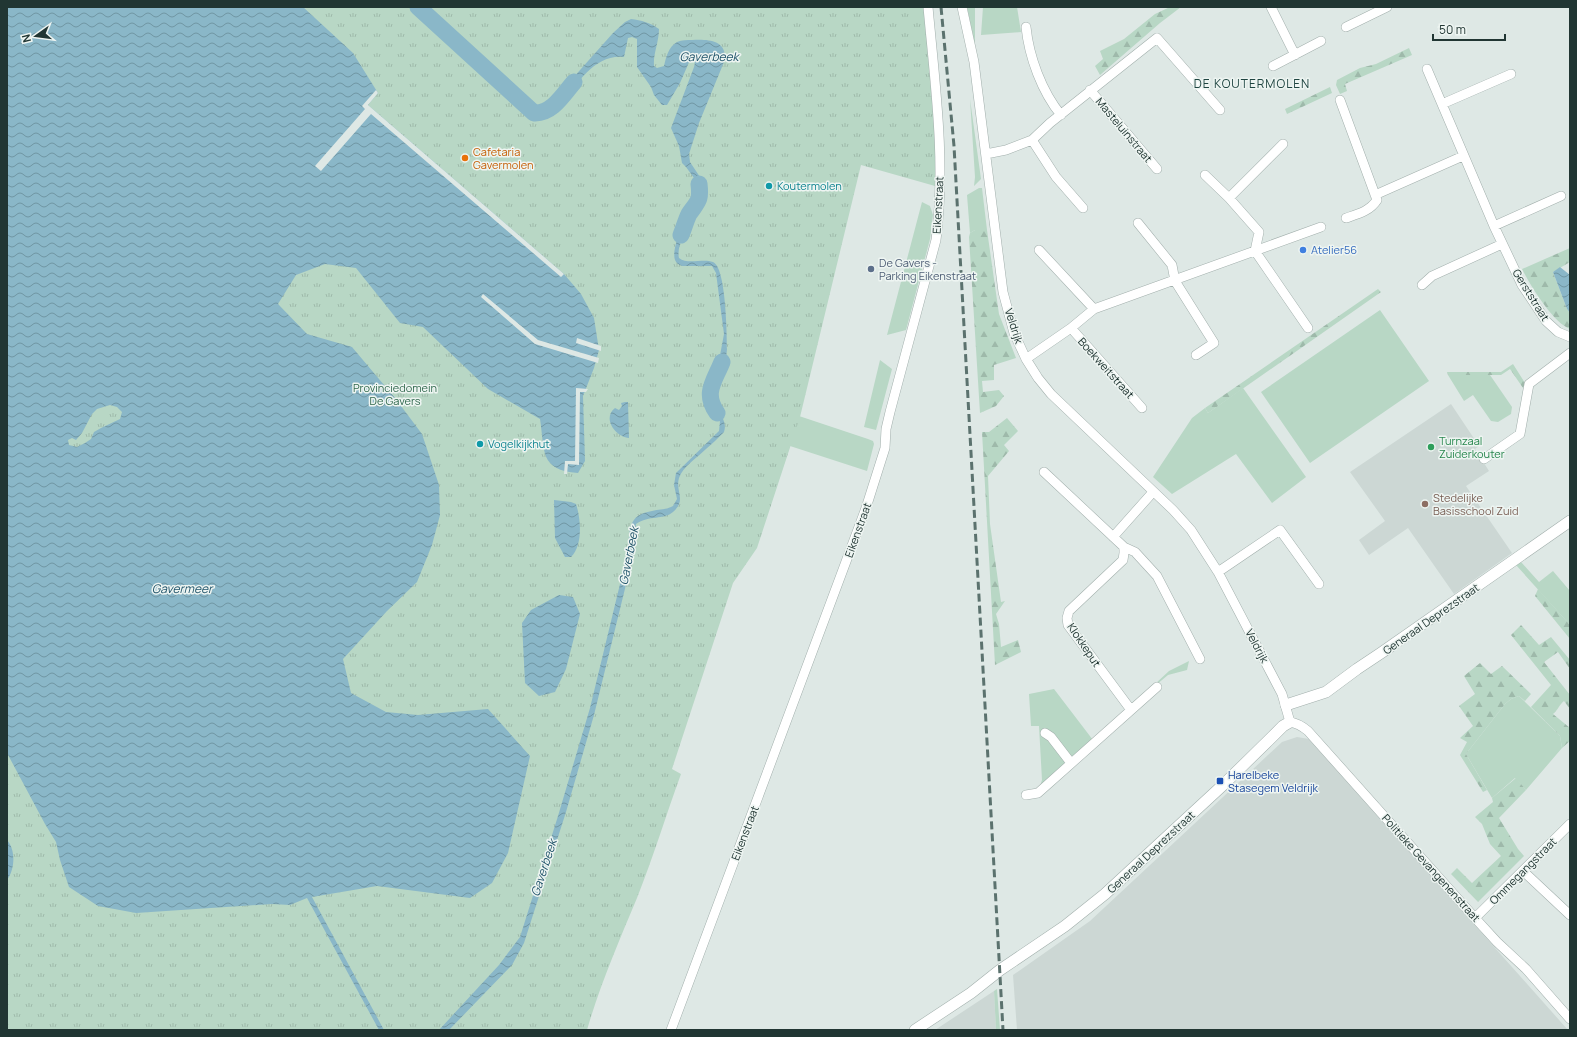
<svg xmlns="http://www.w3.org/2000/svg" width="1577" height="1037" font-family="Manrope,sans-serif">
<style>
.built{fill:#ccd7d4}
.grass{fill:#b8d7c5}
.forest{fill:url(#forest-firs)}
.park{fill:url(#park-tufts)}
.water{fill:url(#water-waves);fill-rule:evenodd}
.pier{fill:#dee8e5}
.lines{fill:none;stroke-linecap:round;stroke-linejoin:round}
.river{stroke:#8ab7c8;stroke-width:17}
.minor-casing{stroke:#a2afac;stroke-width:10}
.tertiary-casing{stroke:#a2afac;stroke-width:12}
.minor{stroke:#fff;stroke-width:9}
.tertiary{stroke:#fff;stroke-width:11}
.rail{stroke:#5b726e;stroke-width:3;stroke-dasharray:8 4;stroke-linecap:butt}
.food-dot{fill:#e8710a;stroke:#eef5f2;stroke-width:1.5}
.culture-dot{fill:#0f9aa8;stroke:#eef5f2;stroke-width:1.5}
.shop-dot{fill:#3f7fe0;stroke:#eef5f2;stroke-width:1.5}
.service-dot{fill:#5c6f8a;stroke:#eef5f2;stroke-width:1.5}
.leisure-dot{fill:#2e9e5b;stroke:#eef5f2;stroke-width:1.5}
.education-dot{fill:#8d6e63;stroke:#eef5f2;stroke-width:1.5}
.transit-dot{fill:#1a4fb4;stroke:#eef5f2;stroke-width:1.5}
.labels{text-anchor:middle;stroke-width:3;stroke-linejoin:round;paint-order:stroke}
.street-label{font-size:11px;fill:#213633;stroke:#eef5f2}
.food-label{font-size:11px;fill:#c56008;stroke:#eef5f2;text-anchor:start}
.culture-label{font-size:11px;fill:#0d838f;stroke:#eef5f2;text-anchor:start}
.shop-label{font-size:11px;fill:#366cbe;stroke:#eef5f2;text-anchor:start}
.service-label{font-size:11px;fill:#4e5e75;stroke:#eef5f2;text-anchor:start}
.park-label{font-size:11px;fill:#30684d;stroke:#eef5f2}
.leisure-label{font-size:11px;fill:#27864d;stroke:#eef5f2;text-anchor:start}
.education-label{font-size:11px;fill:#785e54;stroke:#eef5f2;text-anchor:start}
.transit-label{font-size:11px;fill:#164399;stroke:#eef5f2;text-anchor:start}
.water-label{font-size:12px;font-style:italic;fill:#22556b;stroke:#eef5f2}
.neighbourhood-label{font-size:12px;letter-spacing:1px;fill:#1f4541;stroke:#eef5f2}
</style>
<defs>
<pattern id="forest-firs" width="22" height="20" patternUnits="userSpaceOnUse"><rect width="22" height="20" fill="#b8d7c5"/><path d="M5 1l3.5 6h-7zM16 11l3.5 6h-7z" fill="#9eb9aa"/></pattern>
<pattern id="park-tufts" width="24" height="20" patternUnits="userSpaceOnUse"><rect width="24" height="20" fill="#b8d7c5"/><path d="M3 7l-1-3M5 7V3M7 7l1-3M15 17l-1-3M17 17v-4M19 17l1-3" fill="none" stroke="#9eb9aa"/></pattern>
<pattern id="water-waves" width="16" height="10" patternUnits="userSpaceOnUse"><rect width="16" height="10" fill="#8ab7c8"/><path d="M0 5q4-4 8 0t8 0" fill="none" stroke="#7096a3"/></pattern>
</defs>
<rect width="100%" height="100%" fill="#dee8e5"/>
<!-- built -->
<path class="built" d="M1451,404L1479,446L1475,449L1489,471L1466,486L1512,553L1454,594L1408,528L1369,555L1359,540L1385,521L1350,472Z
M1297,737L1309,739L1568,1030H1017L1013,975L1090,921L1282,742Z
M994,991L996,1030H935Z"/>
<!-- grass -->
<path class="grass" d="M967,7H975V45Z
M983,7H1017L1021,32L981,35Z
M970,99L981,179L974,186L975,177Z
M979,188H982L987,230H975L970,233L967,195Z
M922,202L930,206L933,215L930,239L906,330L887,335Z
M1380,310L1429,381L1310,463L1261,392Z
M880,360L892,369L876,430L864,427Z
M1448,375H1490L1512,407L1511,414L1498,422L1491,421L1473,395L1464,401Z
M1243,388L1306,477L1272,503L1236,454L1172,494L1153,477L1192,418L1205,408L1208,413Z
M793,414L868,439L873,441L874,444L867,471L790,446L764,524Z
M1521,562L1539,582L1553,571L1570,591V625L1516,565Z
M1189,661L1187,670L1168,675L1156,685L1155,684L1169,671Z
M1054,689L1096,744L1040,786L1042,780L1039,726H1031L1029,694Z
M1519,696L1560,736L1562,748L1526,790L1515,778L1492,798L1466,754L1505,704L1511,699Z
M997,989L1000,1030H996L994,991Z"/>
<!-- forest -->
<path class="forest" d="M1170,7H1181L1160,23L1100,75L1095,66L1103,59L1100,51L1124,39L1155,14Z
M1409,48L1412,55L1345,84L1347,91L1340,94L1336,85L1337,80L1360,68L1376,64Z
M1330,87L1332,93L1287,114L1285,109Z
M975,230H987L999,314L1016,358L994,365V380L982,381L983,392L999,390L1004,396L996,406L980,413L969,237L970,233Z
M1570,248V262L1553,272L1567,309L1570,313V329C1553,323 1530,285 1522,269Z
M1378,289L1381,292L1208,413L1205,408Z
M1513,364L1525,383L1523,388L1510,369L1501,375H1448L1447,372H1501Z
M1007,418L1018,431L1004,445L1009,451L988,476L990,524L1001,602L1005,601L996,614L999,624L1001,647L1018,640L1021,652L995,665L982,432H989Z
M1538,589L1570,625V639L1535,596Z
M1521,625L1539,645L1551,637L1570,660V669L1558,652L1544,662L1570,695V709L1564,701C1559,705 1558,710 1553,714L1570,728V741L1562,748L1560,736L1531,707L1551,685L1511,635Z
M1480,663L1491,674L1502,666L1531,694L1525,701L1519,696L1511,699L1505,704L1466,754L1487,790L1483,792L1460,755L1467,742L1460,738L1473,726L1459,706L1475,694L1464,676Z
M1516,778L1526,790L1499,818L1518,849L1524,856L1478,902L1451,874L1457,868L1472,883L1501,856L1490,844L1482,824L1475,817L1493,802L1492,798Z"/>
<!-- park -->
<path class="park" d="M7,7H924L935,135V186L861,165L800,417L757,548L733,583L672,769L681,774C666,815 653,858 637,898C619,941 600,985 587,1030H7Z"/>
<!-- water -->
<path class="water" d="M7,7H303L353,53L378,93L368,105L564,274L581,294L594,318L599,350L594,368L583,396L585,461L578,473C539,470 545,451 540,419L488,389L423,327L400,323L356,268L325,264L296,275L278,304L307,334L352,347L395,398L422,434L439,485L440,515L432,545L417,582L387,611L343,659L351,693L386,712L418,715L488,709L530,756L508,853L492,883L470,898L377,886L312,897L384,1030H379L307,898L290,905L272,904L136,913L98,906L69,887L60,860L56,842L45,824L7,753ZM110,405L117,407L122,412L120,419L101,428L94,432L91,439L85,443L77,447L69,445L68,440L72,438L76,440L82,433L92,414L97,409Z
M631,19C641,20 651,23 659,29C659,42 653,54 654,66L657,68L664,66C666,58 668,47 677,42C682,40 687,40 692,40C708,39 729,40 724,62L699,123L689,154L690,162L700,177L702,185V202L700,210L693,205L695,187L694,178L686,167L682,163L679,146L671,128L694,67L695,62L694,59L690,60L680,83L667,105H662L654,95L651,87L637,67V39L632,37L628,38L624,57C595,54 579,82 562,102L556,97L613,33L625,22Z
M687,213L691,216C687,226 676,248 679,258C688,265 703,258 713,262C726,267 727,334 727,349L726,359L717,383L711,382L718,366L724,334L716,273L712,266H682C679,265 676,263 675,260C671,249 684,223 687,213Z
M1560,267L1570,275V313L1567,309L1553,272Z
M707,390L713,393C711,408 729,417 724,432C718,438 712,444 706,449C697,458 683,466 679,478C675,491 687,500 673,512C664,520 649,515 636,524L634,552L594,715L566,812L524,943L512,965L449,1030H439L499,965L520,937L558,816L590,708L628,551C630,530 627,515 652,511C660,509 666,510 673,506L677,499L674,485L676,473L719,431L720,421C713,411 704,404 707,390Z
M625,402H628L629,438C615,437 602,418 615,408L619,410L622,406L621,403Z
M554,500L571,502L576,504C581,519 583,545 571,557H565L555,538Z
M559,595L573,597L580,614L566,669L555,692L539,696L525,683L522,623L531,610Z
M7,840C16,850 15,869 7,880Z"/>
<!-- pier -->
<path class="pier" d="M376,90L378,93L368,105L564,274L561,277L371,114L321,171L315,166L365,109L362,106Z
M483,294L538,340L599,358L598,363L535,344L481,297Z
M577,338L601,346V351L576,343Z
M576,388L588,389L586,392H580L579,465L568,464L567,474H564L565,461H575Z"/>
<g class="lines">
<!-- river -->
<path class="river" d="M418,7L534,113C552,114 563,95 574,82
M681,235C684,228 686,220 689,214C698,201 701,201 699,184
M717,413C703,393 714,382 722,362"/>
<defs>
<path id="minor" d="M962,7L974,62L1003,292L1014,333L1026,359L1038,378L1051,394L1173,510L1191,530L1218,572L1282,694L1290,722C1297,723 1302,726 1308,731L1475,918L1497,942L1526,969L1570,1019
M1271,7L1295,55
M1026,27C1029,57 1042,92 1061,115
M1346,27L1387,7
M1273,66L1321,41
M1427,69L1494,226L1522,285L1546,321L1558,332L1570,337
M1090,90L1157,169
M1340,100L1377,200C1370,211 1358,214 1346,218
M1442,104L1511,74
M1032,140L1056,177L1083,208
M986,154L1006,150L1032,140L1050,123L1157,38L1220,110
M1205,175L1229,198L1259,232L1255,251L1308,328
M1375,195L1463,156
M1229,198L1283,144
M1138,223L1172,265L1175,281L1214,343L1196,355
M1494,226L1561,196
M1039,250L1094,309
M1422,285L1432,276L1502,244
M1071,328L1142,408
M1026,359L1071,328L1094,309L1321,227
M1484,459L1520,434L1529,384L1570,353
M1044,472L1124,547L1135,552L1157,576L1200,659
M1113,537L1153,492
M1124,547V553L1123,560L1069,611L1067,618L1068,625L1131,710
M1218,572L1280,530L1319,584
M1045,733L1051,737L1071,763
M1026,795L1038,793L1157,687
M1523,871L1570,915
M1475,918L1570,824
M671,1030L866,508L885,448L886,429L890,412L936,240C946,163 935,84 928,7"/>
<path id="tertiary" d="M1286,705L1326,692L1357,669L1381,653L1570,521
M915,1030L971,993L1000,970L1065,926L1105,894L1223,785L1272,737L1283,726L1290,722"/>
</defs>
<!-- minor casing -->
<use href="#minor" class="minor-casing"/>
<!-- tertiary casing -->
<use href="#tertiary" class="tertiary-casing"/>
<!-- minor -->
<use href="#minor" class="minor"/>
<!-- tertiary -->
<use href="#tertiary" class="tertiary"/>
<!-- rail -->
<path class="rail" d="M941,7L954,146L1003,1030"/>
</g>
<!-- markers -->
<circle class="food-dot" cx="465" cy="158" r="4"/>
<g class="culture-dot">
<circle cx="769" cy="186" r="4"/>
<circle cx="480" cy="444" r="4"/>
</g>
<circle class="shop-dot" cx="1303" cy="250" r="4"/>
<circle class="service-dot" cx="871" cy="269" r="4"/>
<circle class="leisure-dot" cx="1431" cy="447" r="4"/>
<circle class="education-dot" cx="1425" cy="504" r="4"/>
<rect class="transit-dot" x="1216" y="777" width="8" height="8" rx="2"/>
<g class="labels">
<!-- street labels -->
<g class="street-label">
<text transform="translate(1124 130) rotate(50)" y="4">Masteluinstraat</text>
<text transform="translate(938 205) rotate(-87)" y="4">Eikenstraat</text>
<text transform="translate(1531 295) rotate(58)" y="4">Gerststraat</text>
<text transform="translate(1014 326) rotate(72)" y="4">Veldrijk</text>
<text transform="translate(1106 368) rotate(48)" y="4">Boekweitstraat</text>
<text transform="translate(858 530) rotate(-70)" y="4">Eikenstraat</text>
<text transform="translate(1431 619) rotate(-35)" y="4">Generaal Deprezstraat</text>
<text transform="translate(1084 645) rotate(56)" y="4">Klokkeput</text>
<text transform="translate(1257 646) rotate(62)" y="4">Veldrijk</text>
<text transform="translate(745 833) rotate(-69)" y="4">Eikenstraat</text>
<text transform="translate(1151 852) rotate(-43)" y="4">Generaal Deprezstraat</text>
<text transform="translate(1431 868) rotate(48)" y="4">Politieke Gevangenenstraat</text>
<text transform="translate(1523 871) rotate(-45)" y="4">Ommegangstraat</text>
</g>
<!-- food labels -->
<g class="food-label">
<text x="473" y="156">Cafetaria<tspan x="473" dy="13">Gavermolen</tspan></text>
</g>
<!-- culture labels -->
<g class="culture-label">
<text x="777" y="190">Koutermolen</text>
<text x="488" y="448">Vogelkijkhut</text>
</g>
<!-- shop labels -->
<g class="shop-label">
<text x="1311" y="254">Atelier56</text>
</g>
<!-- service labels -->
<g class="service-label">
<text x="879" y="267">De Gavers -<tspan x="879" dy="13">Parking Eikenstraat</tspan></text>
</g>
<!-- park labels -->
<g class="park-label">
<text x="395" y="392">Provinciedomein<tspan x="395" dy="13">De Gavers</tspan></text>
</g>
<!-- leisure labels -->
<g class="leisure-label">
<text x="1439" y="445">Turnzaal<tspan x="1439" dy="13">Zuiderkouter</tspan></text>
</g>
<!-- education labels -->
<g class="education-label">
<text x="1433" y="502">Stedelijke<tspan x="1433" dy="13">Basisschool Zuid</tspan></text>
</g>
<!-- transit labels -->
<g class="transit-label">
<text x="1228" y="779">Harelbeke<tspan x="1228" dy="13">Stasegem Veldrijk</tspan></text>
</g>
<!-- water labels -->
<g class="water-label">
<text x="709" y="61">Gaverbeek</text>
<text transform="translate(629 556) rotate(-79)" y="4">Gaverbeek</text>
<text x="182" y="593">Gavermeer</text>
<text transform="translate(544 868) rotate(-72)" y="4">Gaverbeek</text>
</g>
<!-- neighbourhood labels -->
<g class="neighbourhood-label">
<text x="1252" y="88">DE KOUTERMOLEN</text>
</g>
</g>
<!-- border -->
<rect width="1577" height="1037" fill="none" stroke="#213633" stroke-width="16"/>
<!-- north arrow -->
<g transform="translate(36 36) rotate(256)" stroke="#eef5f2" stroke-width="3" paint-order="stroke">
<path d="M0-3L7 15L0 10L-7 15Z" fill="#213633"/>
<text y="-6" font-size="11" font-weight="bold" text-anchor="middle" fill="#213633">N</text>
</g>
<!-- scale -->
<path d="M1433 34v6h72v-6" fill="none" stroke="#213633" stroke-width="2"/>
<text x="1439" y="34" font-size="12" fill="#213633" stroke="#eef5f2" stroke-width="3" paint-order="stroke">50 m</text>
</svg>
